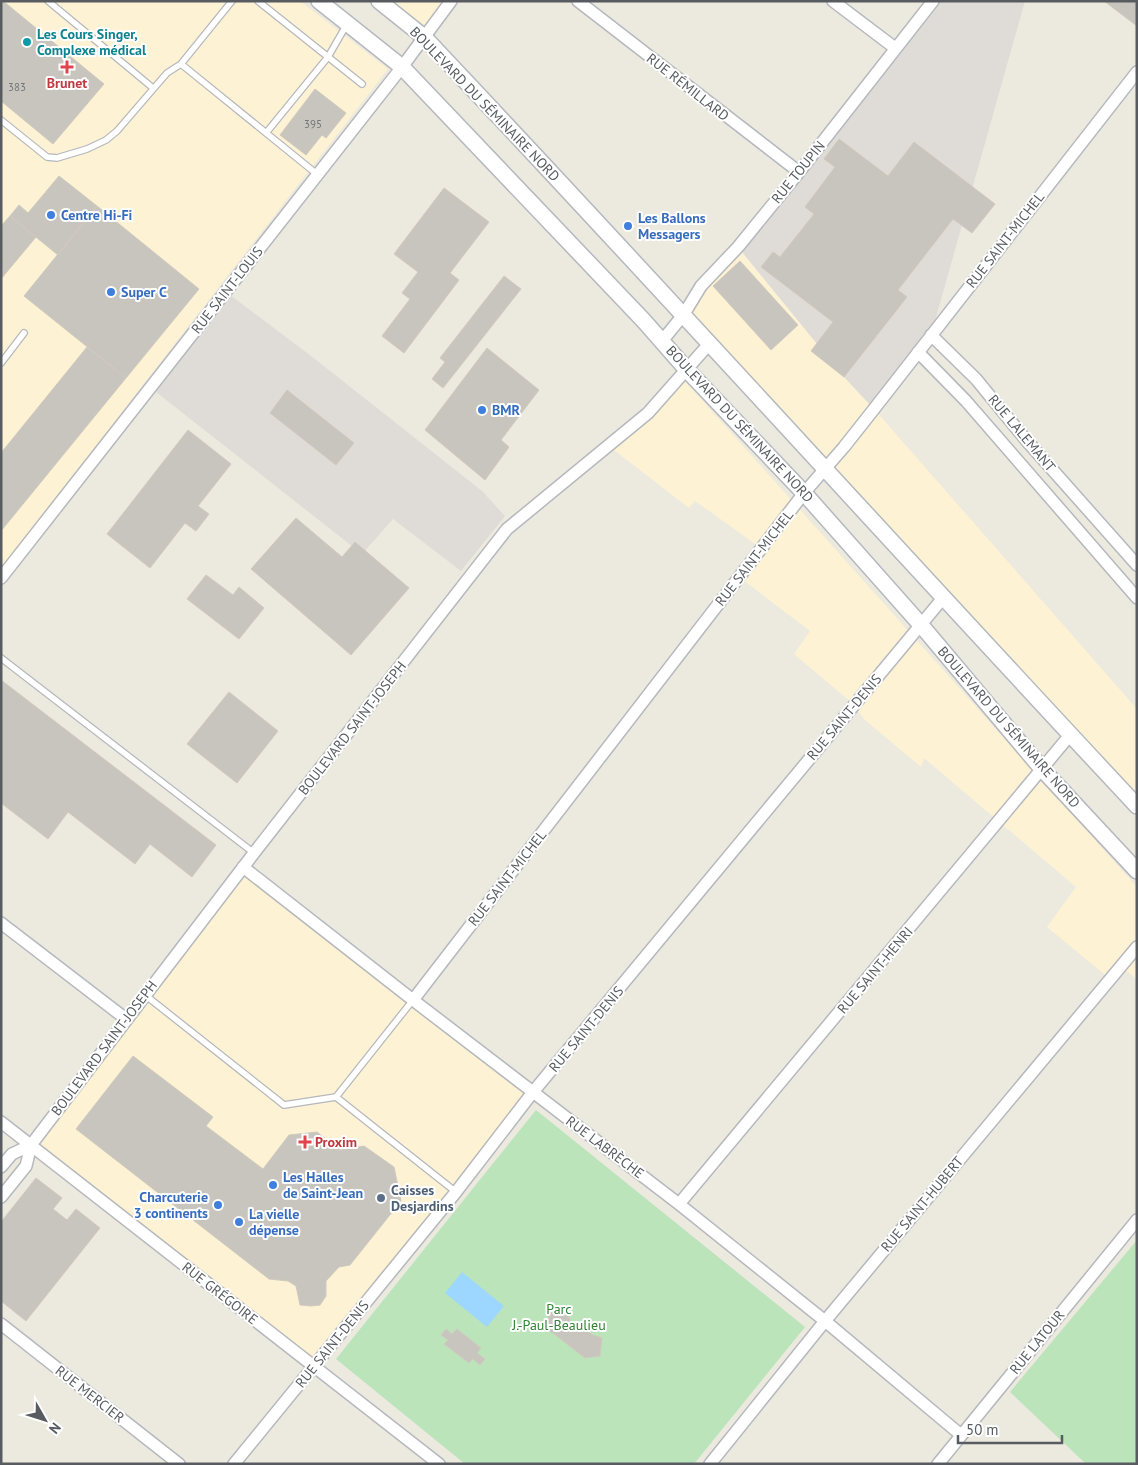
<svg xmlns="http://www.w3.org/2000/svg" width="1138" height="1465" font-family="'PT Sans',sans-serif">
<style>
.commercial{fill:#fdf2d3}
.industrial{fill:#dfdcd7}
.green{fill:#bce4bb}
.water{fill:#9dd7ff}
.building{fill:#c8c5bf;stroke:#d0cabe}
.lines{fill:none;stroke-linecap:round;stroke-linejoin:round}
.lane-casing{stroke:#b5b8bd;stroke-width:8}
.street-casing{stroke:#b5b8bd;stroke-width:14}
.secondary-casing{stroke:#b5b9bf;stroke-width:18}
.lane{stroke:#fff;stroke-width:5.5}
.street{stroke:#fff;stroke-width:11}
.secondary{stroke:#fff;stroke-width:15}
.culture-dot{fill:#0f9aa8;stroke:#fff;stroke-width:2}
.health-dot{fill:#e0444e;stroke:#fff;stroke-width:2}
.shop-dot{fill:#3f7fe0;stroke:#fff;stroke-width:2}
.service-dot{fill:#5c6f8a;stroke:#fff;stroke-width:2}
.labels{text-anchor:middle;stroke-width:4;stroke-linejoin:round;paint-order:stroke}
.number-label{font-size:11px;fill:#747678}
.culture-label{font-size:14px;font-weight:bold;fill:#0d838f;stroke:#fff;text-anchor:start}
.health-label{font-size:14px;font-weight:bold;fill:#be3a42;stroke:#fff}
.street-label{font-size:14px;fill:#585c61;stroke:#fff}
.shop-label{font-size:14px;font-weight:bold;fill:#366cbe;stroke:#fff;text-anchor:start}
.service-label{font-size:14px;font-weight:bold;fill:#4e5e75;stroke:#fff;text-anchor:start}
.park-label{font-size:14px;fill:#348436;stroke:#fff}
</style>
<rect width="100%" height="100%" fill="#ece9df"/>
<!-- commercial -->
<path class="commercial" d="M1,1H300L388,69L1,568Z
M379,1H451L424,37Z
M738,247L844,377L874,409L1137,709V806L684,314Z
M685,381L1137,887V980L1121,965L1110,979L1047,927L1076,887L924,758L921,767L865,720L852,703L794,654L810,631L739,577L761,548L695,501L689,508L614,450Z
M243,867L533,1092L314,1366L31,1145Z"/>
<!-- industrial -->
<path class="industrial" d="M933,1H1025L931,335L874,409L844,377L738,247Z
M226,292L315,359L482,491L505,516L461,571L393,519L362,554L151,388Z"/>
<!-- green -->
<path class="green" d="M536,1110L805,1327L694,1464H465L336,1359Z
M1137,1240V1464H1086L1010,1392Z"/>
<!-- water -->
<path class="water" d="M462,1272L504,1306L487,1327L445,1293Z"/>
<!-- building -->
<path class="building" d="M1,1H3L104,84L53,144L1,101Z
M1104,1H1137V26Z
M315,89L346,113L326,138L322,135L306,155L280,135Z
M839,139L888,176L914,142L995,204L972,233L953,219L898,290L907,297L844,377L811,351L833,322L761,267L773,252L780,257L814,214L805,207L835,167L824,159Z
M59,176L97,206L58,255L10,216L19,205L28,213Z
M444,188L489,222L450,273L459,280L404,353L382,336L410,299L402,293L418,272L394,254Z
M97,206L199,289L126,378L24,296Z
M10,216L36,237L1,279V226Z
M740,261L798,325L771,350L713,286Z
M504,276L521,289L443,388L432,379L445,362L440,358Z
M87,347L126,378L1,531V453Z
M487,348L539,390L501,440L509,447L485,480L425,430Z
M287,390L354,443L336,465L270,413Z
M188,430L231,464L198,506L209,514L196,531L185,523L150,568L107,534Z
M296,518L342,557L355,542L409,588L351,655L251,569Z
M206,575L233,595L239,587L264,608L239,639L187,599Z
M1,680L216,845L192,877L150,844L135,864L68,812L48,839L1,803Z
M229,692L278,731L237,783L187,744Z
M133,1056L213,1117L206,1126L263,1169L289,1135L317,1132L340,1150L364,1146L394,1167L401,1201L350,1265L339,1267L326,1281V1296L320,1305L311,1306L300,1305L296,1286L288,1281L269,1279L76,1129Z
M36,1178L62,1198L53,1209L67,1220L76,1209L100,1228L26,1321L1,1301V1222Z
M566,1309L570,1321L593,1335L602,1338L600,1356L585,1358L549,1330L548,1312Z
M446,1329L452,1334L457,1329L481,1348L477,1353L485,1359L480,1365L473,1359L469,1363L444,1344L448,1340L441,1335Z"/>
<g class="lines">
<defs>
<path id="lane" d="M48,1L153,88
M258,1L362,84
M181,64L318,175
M1,120L47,157L57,158L87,149L106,140L117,131L167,73L181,64L232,1
M266,133L328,57L347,24
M1,363L24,333
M1,658L254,853
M145,995L284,1105L336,1097L456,1192
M336,1097L413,1000"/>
<path id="street" d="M578,1L799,172
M833,1L895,48
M931,335L976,379L1026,440L1137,565
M662,341L684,314L701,286L738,247L799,172L933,1
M918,352L966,401L1137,598
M1,578L402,67L451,1
M243,867L413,1000L679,1204L825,1321L961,1435
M1,923L126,1019
M413,1000L804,493L844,447L874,409L1137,72
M1,1122L439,1464
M1,1167L12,1154L31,1145
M1,1197L26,1166L31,1145L254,853L507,529L648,413L709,344
M679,1204L1070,735
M1,1324L179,1464
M234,1464L456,1192L533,1092L943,598
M710,1464L825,1321L1137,947
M938,1464L1137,1220"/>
<path id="secondary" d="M319,1L402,67L644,321L687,370L804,493L921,625L1042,769L1137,871
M379,1L424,37L439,53C674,302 903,556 1137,806"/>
</defs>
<!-- lane casing -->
<use href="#lane" class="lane-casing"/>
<!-- street casing -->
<use href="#street" class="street-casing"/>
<!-- secondary casing -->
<use href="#secondary" class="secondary-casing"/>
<!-- lane -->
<use href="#lane" class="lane"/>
<!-- street -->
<use href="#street" class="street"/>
<!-- secondary -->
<use href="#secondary" class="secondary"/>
</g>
<!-- markers -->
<circle class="culture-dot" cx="27" cy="42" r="5"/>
<g class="health-dot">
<path d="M64.5 59.5h5v5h5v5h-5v5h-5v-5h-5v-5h5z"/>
<path d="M302.5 1134.5h5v5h5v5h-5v5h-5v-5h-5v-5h5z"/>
</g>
<g class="shop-dot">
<circle cx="51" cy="215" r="5"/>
<circle cx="628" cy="226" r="5"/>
<circle cx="111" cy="292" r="5"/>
<circle cx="482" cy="410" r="5"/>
<circle cx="273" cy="1185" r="5"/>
<circle cx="218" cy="1205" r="5"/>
<circle cx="239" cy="1222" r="5"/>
</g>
<circle class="service-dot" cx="381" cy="1198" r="5"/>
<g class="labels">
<!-- number labels -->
<g class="number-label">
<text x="17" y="91">383</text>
<text x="313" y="128">395</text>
</g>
<!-- culture labels -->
<g class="culture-label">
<text x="37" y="39">Les Cours Singer,<tspan x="37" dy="16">Complexe médical</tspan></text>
</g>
<!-- health labels -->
<g class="health-label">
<text x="67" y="88">Brunet</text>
<text x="315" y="1147" text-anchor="start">Proxim</text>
</g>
<!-- street labels -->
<g class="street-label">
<text transform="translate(688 87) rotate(38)" y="5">RUE RÉMILLARD</text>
<text transform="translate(485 104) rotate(46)" y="5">BOULEVARD DU SÉMINAIRE NORD</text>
<text transform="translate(798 172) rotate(-51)" y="5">RUE TOUPIN</text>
<text transform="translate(1005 240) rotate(-52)" y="5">RUE SAINT-MICHEL</text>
<text transform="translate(227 290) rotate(-52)" y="5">RUE SAINT-LOUIS</text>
<text transform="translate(740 424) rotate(47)" y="5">BOULEVARD DU SÉMINAIRE NORD</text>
<text transform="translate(1022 433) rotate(50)" y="5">RUE LALEMANT</text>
<text transform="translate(754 558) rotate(-52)" y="5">RUE SAINT-MICHEL</text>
<text transform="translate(844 717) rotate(-50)" y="5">RUE SAINT-DENIS</text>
<text transform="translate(1009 727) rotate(49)" y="5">BOULEVARD DU SÉMINAIRE NORD</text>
<text transform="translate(352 728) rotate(-52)" y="5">BOULEVARD SAINT-JOSEPH</text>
<text transform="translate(507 878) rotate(-52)" y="5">RUE SAINT-MICHEL</text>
<text transform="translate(875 970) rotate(-50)" y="5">RUE SAINT-HENRI</text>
<text transform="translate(586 1029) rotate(-50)" y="5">RUE SAINT-DENIS</text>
<text transform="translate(104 1048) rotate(-53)" y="5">BOULEVARD SAINT-JOSEPH</text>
<text transform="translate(605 1147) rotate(37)" y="5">RUE LABRÈCHE</text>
<text transform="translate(922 1204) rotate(-50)" y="5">RUE SAINT-HUBERT</text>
<text transform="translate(220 1293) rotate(38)" y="5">RUE GRÉGOIRE</text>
<text transform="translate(1037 1342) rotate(-51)" y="5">RUE LATOUR</text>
<text transform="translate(332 1344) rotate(-51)" y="5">RUE SAINT-DENIS</text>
<text transform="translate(90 1394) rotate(38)" y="5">RUE MERCIER</text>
</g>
<!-- shop labels -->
<g class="shop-label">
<text x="61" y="220">Centre Hi-Fi</text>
<text x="638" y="223">Les Ballons<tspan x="638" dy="16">Messagers</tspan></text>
<text x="121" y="297">Super C</text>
<text x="492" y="415">BMR</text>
<text x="283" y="1182">Les Halles<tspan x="283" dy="16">de Saint-Jean</tspan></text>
<text x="208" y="1202" text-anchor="end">Charcuterie<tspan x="208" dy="16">3 continents</tspan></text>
<text x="249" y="1219">La vielle<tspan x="249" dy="16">dépense</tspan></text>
</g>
<!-- service labels -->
<g class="service-label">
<text x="391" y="1195">Caisses<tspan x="391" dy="16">Desjardins</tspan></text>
</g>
<!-- park labels -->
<g class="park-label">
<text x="559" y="1314">Parc<tspan x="559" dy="16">J.-Paul-Beaulieu</tspan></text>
</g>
</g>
<!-- border -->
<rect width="1138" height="1465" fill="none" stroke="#585c61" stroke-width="5"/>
<!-- north arrow -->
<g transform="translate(45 1420) rotate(129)" stroke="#ffffff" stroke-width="4" paint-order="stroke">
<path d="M0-4L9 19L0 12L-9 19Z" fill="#585c61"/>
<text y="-8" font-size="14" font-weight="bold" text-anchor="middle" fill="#585c61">N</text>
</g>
<!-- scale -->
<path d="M958 1435v8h104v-8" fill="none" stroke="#585c61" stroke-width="2.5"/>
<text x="966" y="1435" font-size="15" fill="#585c61" stroke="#ffffff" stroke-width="4" paint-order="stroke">50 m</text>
</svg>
